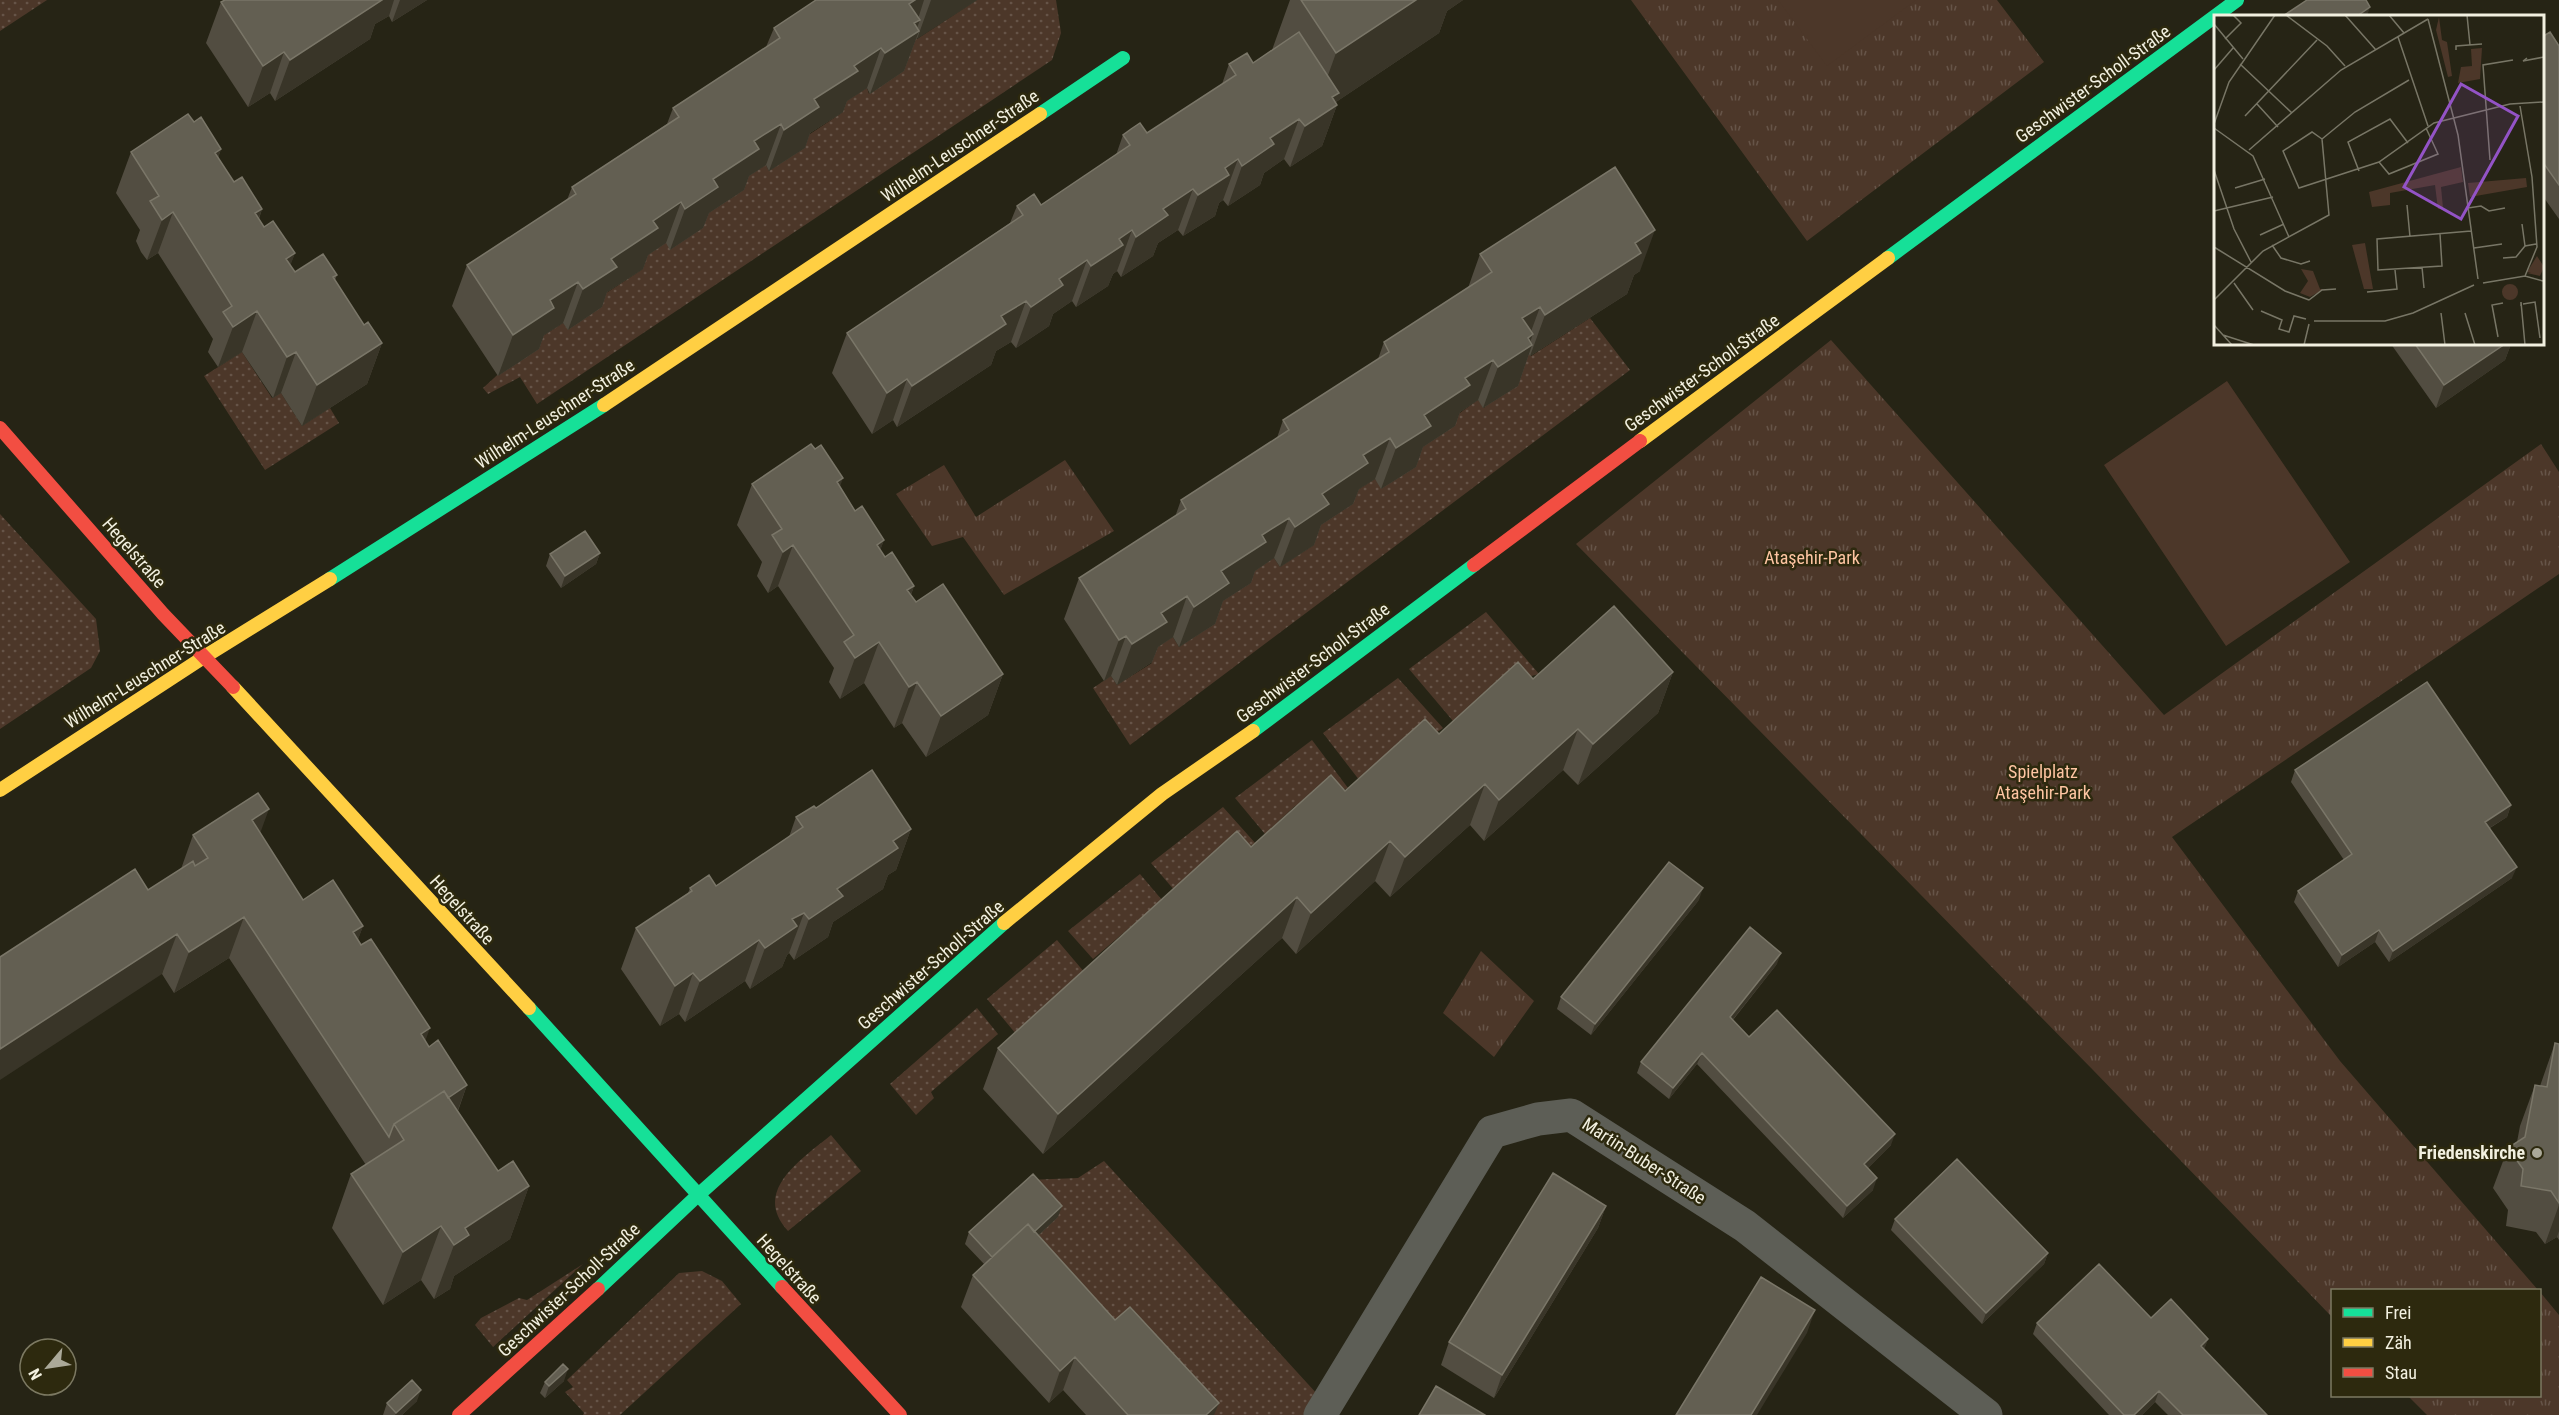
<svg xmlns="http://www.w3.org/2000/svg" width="2559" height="1415" font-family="'Roboto Condensed',sans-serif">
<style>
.grass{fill:url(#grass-dots)}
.park{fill:url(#park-tufts)}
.pitch{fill:#4c3729}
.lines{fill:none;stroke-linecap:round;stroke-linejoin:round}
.street{stroke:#5d5e56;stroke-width:33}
.fast{stroke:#16e098;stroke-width:14}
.slow{stroke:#ffcf43;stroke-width:14}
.jam{stroke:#f24e42;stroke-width:14}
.wall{fill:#524d41}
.shaded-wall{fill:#393528}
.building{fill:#635f52;stroke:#7a7668;stroke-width:1.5}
.poi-dot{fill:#aba999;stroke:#2d290e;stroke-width:2}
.labels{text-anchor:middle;stroke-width:5;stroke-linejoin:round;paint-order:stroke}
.street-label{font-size:18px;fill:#f2f0e0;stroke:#2d290e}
.park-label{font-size:18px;fill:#fec5a2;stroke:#2d290e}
.poi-label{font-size:18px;font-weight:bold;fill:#f2f0e0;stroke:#2d290e;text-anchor:end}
.inset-road{fill:none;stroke:#787666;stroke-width:1.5}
.view{fill:#9353c6;fill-opacity:0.15;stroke:#9353c6;stroke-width:3}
.inset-edge{fill:none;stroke:#f2f0e0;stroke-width:3}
</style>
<defs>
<pattern id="grass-dots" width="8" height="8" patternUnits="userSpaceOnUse" patternTransform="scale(1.5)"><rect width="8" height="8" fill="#4c3729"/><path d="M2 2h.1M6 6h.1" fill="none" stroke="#665448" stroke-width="1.8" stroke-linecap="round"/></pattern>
<pattern id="park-tufts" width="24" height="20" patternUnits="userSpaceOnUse" patternTransform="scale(1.5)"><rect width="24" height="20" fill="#4c3729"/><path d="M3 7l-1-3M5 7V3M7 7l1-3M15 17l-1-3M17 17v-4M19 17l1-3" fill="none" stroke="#665448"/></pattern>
</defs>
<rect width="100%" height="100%" fill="#262415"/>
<!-- grass -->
<path class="grass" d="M0,0H47L0,31Z
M977,0H1056L1061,33L1052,60L537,404L520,377L488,394L483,388L535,341L563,323L568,329L597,299L643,269L638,262L698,219L739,182L766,165L769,171L804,148V138L843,112L839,106L867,88L869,94L912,33L917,39Z
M1590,318L1630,370L1130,745L1093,688L1111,676L1117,685L1152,663L1146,654L1173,637L1179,647L1214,624L1207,611L1247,576L1274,558L1280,567L1314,545L1307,534L1348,496L1375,479L1382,488C1411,454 1441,425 1478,400L1484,408L1525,348L1531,356Z
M242,352L272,398L281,393L302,426L330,408L339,423L265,470L204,376Z
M0,514L96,619L100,651L91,668L0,729Z
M1486,612L1539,674L1494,686L1453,721L1409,669Z
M1398,678L1443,728L1363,785L1323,733Z
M1312,740L1348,788L1295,806L1265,834L1235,798Z
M1223,807L1256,844L1211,858L1175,891L1151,863Z
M1140,874L1162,900L1093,959L1068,931Z
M1057,940L1085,973L1016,1034L987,999Z
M977,1008L998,1034L931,1092L934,1098L916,1115L890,1084Z
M831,1135L861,1171L788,1231C751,1191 802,1159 831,1135Z
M1104,1161L1318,1395L1305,1415H1188L1016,1256L1027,1180L1078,1178Z
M583,1264L493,1347L475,1325L481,1318L519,1298L527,1300Z
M702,1271L722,1281L741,1304L620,1415H583L584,1413L565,1392L573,1387L567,1380L679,1273Z"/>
<!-- park -->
<path class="park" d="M1631,0H1997L2044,62L1807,241Z
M1831,340L2164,715L2541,444L2559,472V574L2172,837L2340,1061L2538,1290H2332V1317L2093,1070L1576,544Z
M1065,460L1114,531L1004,595L963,537L932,546L896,494L944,465L976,517Z
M1481,951L1534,1001L1494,1057L1443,1013Z
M2540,1292L2559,1315V1415H2427L2408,1396H2540Z"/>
<!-- pitch -->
<path class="pitch" d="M1778,0H1916L1827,66Z
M2227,381L2350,562L2226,646L2104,465Z"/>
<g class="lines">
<!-- street -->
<path class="street" d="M1320,1415L1492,1132L1538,1119L1571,1115L1745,1226L1986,1415"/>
<!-- fast -->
<path class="fast" d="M1040,114L1123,58
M1888,258L2237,0
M330,579L604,405
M1253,731L1474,565
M529,1008L782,1287
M598,1289L697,1196L1004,923"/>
<!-- slow -->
<path class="slow" d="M604,405L1040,114
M1640,441L1888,258
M233,687L529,1008
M0,790L204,657L330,579
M1004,923L1162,794L1253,731"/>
<!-- jam -->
<path class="jam" d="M0,428L163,614L233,687
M1474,565L1640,441
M782,1287L900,1415
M459,1415L598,1289"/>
</g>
<!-- wall -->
<path class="wall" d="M225,0H427L392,22L389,16L375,24L370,39L275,101L270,93L248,107L206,43L221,2Z
M816,0H977L916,39L904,71L870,94L867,88L847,101L843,112L810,133L805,148L769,171L766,165L749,176L744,190L709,213L703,228L670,250L666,243L648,255L643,269L607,292L602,307L568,330L563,323L544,335L539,349L498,376L452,306L467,265L567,200L572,187L667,124L673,108L766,47L774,28Z
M1290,0H1463L1447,11L1439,33L1336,102L1337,105L1322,146L1290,167L1284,159L1264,173L1260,185L1228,206L1223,200L1219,203L1215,216L1183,236L1178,230L1158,243L1153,256L1121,277L1117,271L1113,274L1108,286L1076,307L1072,301L1053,314L1049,326L1016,348L1011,342L996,351L991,365L897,427L893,420L872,434L832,373L847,333L1010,223L1017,206L1041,205L1116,155L1123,135L1147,133L1222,84L1229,64L1253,63L1272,50Z
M2542,37L2559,46V219L2542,195Z
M194,122L221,149L218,158L234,182L262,209L259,219L264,227L295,253L290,265L295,272L337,275L335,280L364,325L382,343L367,384L302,426L281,393L273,398L242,352L218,367L208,352L213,339L158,253L147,260L141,252L136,241L140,230L116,193L131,152Z
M1480,254L1640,271L1634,275L1627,294L1530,356L1529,354L1518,386L1483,408L1478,400L1460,412L1455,426L1423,447L1416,467L1381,489L1375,479L1359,489L1353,504L1321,525L1314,545L1280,567L1274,558L1255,571L1251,583L1223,601L1215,624L1179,647L1173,637L1158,647L1152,662L1117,685L1111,676L1104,681L1064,619L1079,578L1175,517L1181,500L1277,438L1283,420L1378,359L1384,342L1468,288Z
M2391,344H2511L2505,360L2436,408Z
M752,484L840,487L855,511L884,540L880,550L885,557L914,586L911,595L916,602L1003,674L988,715L926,757L902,723L894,728L864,683L840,699L829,682L834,668L778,586L768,593L757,576L762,562L737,525Z
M600,553L596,564L561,588L546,566L550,554Z
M1673,672L1658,713L1578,785L1563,770L1484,841L1470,825L1390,897L1375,881L1296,954L1282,938L1043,1154L983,1089L998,1048L1251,847L1439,734L1533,679Z
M2295,770L2511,805L2507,817L2490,828L2512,878L2389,962L2375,942L2338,967L2294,902L2298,891L2344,860L2291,782Z
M816,808L911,829L896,870L888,875L883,889L833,922L828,937L794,960L789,953L787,955L782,967L750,989L745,981L685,1022L679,1014L660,1026L621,969L636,928L688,893L690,888L716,886L789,837L796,817Z
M260,833L303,900L363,926L358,939L429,1047L467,1085L458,1111L498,1171L529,1186L510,1239L454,1276L450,1289L434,1299L421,1280L383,1305L332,1228L351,1174L366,1165L229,958L174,993L162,974L181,869L193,835Z
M1699,900L1591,1035L1557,1009L1561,997Z
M1777,964L1733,1020L1749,1037L1891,1145L1868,1168L1873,1190L1843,1218L1697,1064L1669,1099L1637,1073L1641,1062Z
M2555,1043L2559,1044V1240L2557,1237L2545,1244L2536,1232L2506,1226L2508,1210L2493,1188L2508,1148L2517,1142L2520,1126L2535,1085L2540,1086Z
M1606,1206L1598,1228L1494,1398L1441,1365L1449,1342Z
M1058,1217L1038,1236L1115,1320L1214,1415H1086L1063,1390L1049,1403L961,1307L973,1275L984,1264L965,1244L969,1232Z
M1895,1219L2048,1253L2044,1264L1982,1324L1891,1230Z
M2151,1318L2208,1339L2204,1349L2267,1415H2168L2155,1402L2142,1415H2109L2033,1334L2037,1323Z
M564,1381L545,1398L540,1393L545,1382Z
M417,1401L402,1415H383L387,1403Z"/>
<!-- shaded-wall -->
<path class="shaded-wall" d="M376,0H394L389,16L375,24L370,39L275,101L290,60Z
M400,0H427L392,22Z
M915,0H924L917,22L920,20L915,33L919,31L904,71L870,94L885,53L909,4Z
M931,0H977L917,39Z
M1416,0H1463L1447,11L1439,33L1336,102L1334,107L1337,105L1322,146L1290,167L1305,126L1313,117L1336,53Z
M2370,7L2367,16H2357Z
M881,48L867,88L847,101L843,112L810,133L805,148L769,171L784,130L814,99L854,66Z
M284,52L270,93L248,107L263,66Z
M1299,119L1284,159L1264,173L1260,185L1228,206L1242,166L1270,138Z
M781,124L766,165L749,176L744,190L709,213L703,228L670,250L685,209L713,179L754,141Z
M221,149L207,190L215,153Z
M1238,159L1223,200L1219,203L1215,216L1183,236L1198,195L1225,168Z
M1193,189L1178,230L1158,243L1153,256L1121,277L1136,237L1163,209Z
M681,202L666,243L648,255L643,269L607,292L602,307L568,330L583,289L611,259L653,221Z
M262,209L248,249L255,213Z
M173,212L158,253L147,260L162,220Z
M1132,230L1117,271L1113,274L1108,286L1076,307L1091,266L1119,239Z
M1655,230L1640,271L1634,275L1627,294L1530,356L1545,315L1635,243Z
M295,253L280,294L286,259Z
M1087,260L1072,301L1053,314L1049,326L1016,348L1031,307L1059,279Z
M578,282L563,323L544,335L539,349L498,376L513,335L550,300Z
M1026,301L1011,342L996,351L991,365L897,427L912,386L1001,316Z
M1540,307L1529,337L1533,334L1528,348L1532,345L1518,386L1483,408L1498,367L1522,318Z
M257,311L242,352L218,367L233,327Z
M382,343L367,384L302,426L317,385Z
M2505,344H2511L2505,360L2436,408L2444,385Z
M296,352L281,393L273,398L287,357Z
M1493,360L1478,400L1460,412L1455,426L1423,447L1416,467L1381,489L1396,448L1424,415L1465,378Z
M907,379L893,420L872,434L887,393Z
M1390,438L1375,479L1359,489L1353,504L1321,525L1314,545L1280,567L1295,527L1322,494L1363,455Z
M843,478L829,519L837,482Z
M1289,518L1274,558L1255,571L1251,583L1223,601L1215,624L1179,647L1194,607L1221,571L1262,535Z
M884,540L869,581L877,545Z
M793,545L778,586L768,593L783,552Z
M600,553L596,564L561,588L565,576Z
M914,586L899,627L907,590Z
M1187,596L1173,637L1158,647L1152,662L1117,685L1132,644L1161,613Z
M1126,636L1111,676L1104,681L1119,640Z
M879,642L864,683L840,699L855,658Z
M1673,672L1658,713L1578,785L1593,744Z
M1003,674L988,715L926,757L941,716Z
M917,682L902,723L894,728L909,687Z
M1578,729L1563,770L1484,841L1499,800Z
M1485,784L1470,825L1390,897L1405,857Z
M2511,805L2507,817L2481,833L2485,822Z
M269,809L254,850L252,820Z
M911,829L896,870L888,875L883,889L833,922L828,937L794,960L809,919L837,889L893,841Z
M1390,841L1375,881L1296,954L1311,913Z
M2517,867L2512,878L2389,962L2393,951Z
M1703,888L1699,900L1591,1035L1595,1024Z
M1297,897L1282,938L1043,1154L1058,1114Z
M804,913L789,953L787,955L782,967L750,989L765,948L792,919Z
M244,917L229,958L174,993L189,952Z
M363,926L348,967L353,932Z
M2379,930L2375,942L2338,967L2342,955Z
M177,934L162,974L0,1080V1049Z
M759,940L745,981L685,1022L700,981Z
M1781,953L1777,964L1726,1028L1730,1017Z
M693,973L679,1014L660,1026L675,986Z
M430,1028L415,1069L421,1034Z
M1702,1053L1697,1064L1669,1099L1673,1088Z
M467,1085L452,1126L404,1140L398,1131Z
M1895,1134L1891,1145L1860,1176L1864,1164Z
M1877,1178L1873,1190L1843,1218L1847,1206Z
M529,1186L510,1239L454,1276L450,1289L434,1299L454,1245L465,1228Z
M2559,1205V1231L2557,1237L2545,1244Z
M1062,1206L1058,1217L995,1276L999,1265Z
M1606,1206L1598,1228L1494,1398L1502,1375Z
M441,1226L421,1280L383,1305L403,1252Z
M2048,1253L2044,1264L1982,1324L1986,1313Z
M1815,1310L1807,1333L1757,1415H1751Z
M2208,1339L2204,1350L2201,1346Z
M1075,1357L1063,1390L1049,1403L1060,1371Z
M568,1369L564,1381L545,1398L549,1386Z
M421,1390L417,1401L402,1415H395L396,1413Z
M2159,1391L2155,1402L2142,1415H2134Z
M1219,1403L1214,1415H1206Z"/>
<!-- building -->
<path class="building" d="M225,0H382L290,60L284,52L263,66L221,2Z
M816,0H915L909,4L920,20L914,23L919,31L885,53L881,48L854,66L858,71L814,99L819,107L784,130L781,124L754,141L759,149L713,179L718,187L685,209L681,202L653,221L658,228L611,259L617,267L583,289L578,282L550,300L554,308L513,335L467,265L576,194L572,187L679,117L673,108L780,38L774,28Z
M1301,0H1416L1336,53Z
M2307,0H2366L2370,7L2357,16H2283Z
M1299,32L1339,93L1332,97L1337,105L1305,126L1299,119L1270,138L1274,144L1242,166L1238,159L1225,168L1229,175L1198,195L1193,189L1163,209L1168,215L1136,237L1132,230L1119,239L1123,245L1091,266L1087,260L1059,279L1063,285L1031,307L1026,301L1001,316L1006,324L912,386L907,379L887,393L847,333L1023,215L1017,206L1034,194L1041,205L1130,145L1123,135L1131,129L1140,123L1147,133L1236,75L1229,64L1247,53L1253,63Z
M2550,32L2559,46V185L2542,161V37Z
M188,114L194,122L201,117L221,149L215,153L234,182L242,177L262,209L255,213L264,227L273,221L295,253L286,259L295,272L323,254L337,275L333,277L364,325L368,322L382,343L317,385L296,352L287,357L257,311L233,327L223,312L232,306L173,212L162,220L150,201L159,196L131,152Z
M1615,167L1655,230L1635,243L1641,253L1545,315L1540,307L1522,318L1533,334L1528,338L1532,345L1498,367L1493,360L1465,378L1470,385L1424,415L1431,426L1396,448L1390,438L1363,455L1368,463L1322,494L1329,504L1295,527L1289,518L1262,535L1266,542L1221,571L1229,583L1194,607L1187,596L1161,613L1167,622L1132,644L1126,636L1119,640L1079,578L1186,509L1181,500L1289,430L1283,420L1389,352L1384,342L1492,272L1480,254Z
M2415,344H2505L2444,385Z
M811,444L815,449L821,445L843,478L837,482L855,511L862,506L884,540L877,545L885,557L892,552L914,586L907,590L916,602L943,584L1003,674L941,716L917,682L909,687L879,642L855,658L844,642L854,635L793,545L783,552L772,535L782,529L752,484Z
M585,531L600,553L565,576L550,554Z
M1614,606L1673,672L1593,744L1578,729L1499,800L1485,784L1405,857L1390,841L1311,913L1297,897L1058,1114L998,1048L1237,831L1251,847L1331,775L1345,791L1425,719L1439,734L1518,662L1533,679Z
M2427,682L2511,805L2485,822L2517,867L2393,951L2379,930L2342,955L2298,891L2352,854L2295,770Z
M872,770L911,829L893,841L898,848L837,889L843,896L809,919L804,913L792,919L797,926L765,948L759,940L700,981L693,973L675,986L636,928L692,891L690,888L709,875L716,886L803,827L796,817L814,806L816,808Z
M258,793L269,809L252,820L303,900L333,880L363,926L353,932L361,945L371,939L430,1028L421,1034L429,1047L438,1040L467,1085L448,1098L444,1091L394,1124L389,1137L244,917L189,952L177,934L0,1049V957L135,869L148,890L193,861L195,866L208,858L193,835Z
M1669,862L1703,888L1595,1024L1561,997Z
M1750,927L1781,953L1730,1017L1749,1037L1777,1010L1895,1134L1864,1164L1877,1178L1847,1206L1702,1053L1673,1088L1641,1062Z
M2555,1043L2559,1044V1203L2551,1191L2521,1186L2523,1169L2508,1148L2525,1137L2535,1085L2547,1087Z
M444,1091L498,1171L513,1161L529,1186L465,1228L469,1235L454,1245L441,1226L403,1252L351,1174L404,1140L394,1124Z
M1957,1159L2048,1253L1986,1313L1895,1219Z
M1553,1173L1606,1206L1502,1375L1449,1342Z
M1033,1174L1062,1206L1034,1232L1028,1224L992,1257L969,1232Z
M1028,1224L1115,1320L1130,1307L1219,1403L1206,1415H1128L1075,1357L1060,1371L973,1275Z
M2099,1264L2151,1318L2171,1299L2208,1339L2201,1346L2267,1415H2183L2159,1391L2134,1415H2124L2037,1323Z
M1761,1277L1815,1310L1751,1415H1676Z
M563,1364L568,1369L549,1386L545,1382Z
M412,1380L421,1390L396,1413L387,1403Z
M1436,1386L1485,1415H1419Z"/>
<!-- markers -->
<circle class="poi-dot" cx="2537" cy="1153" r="6"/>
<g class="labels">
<!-- street labels -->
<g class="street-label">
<text transform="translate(2093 84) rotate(-36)" y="6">Geschwister-Scholl-Straße</text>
<text transform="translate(960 146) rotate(-34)" y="6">Wilhelm-Leuschner-Straße</text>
<text transform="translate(1702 373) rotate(-36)" y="6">Geschwister-Scholl-Straße</text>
<text transform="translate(555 414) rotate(-33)" y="6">Wilhelm-Leuschner-Straße</text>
<text transform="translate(134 553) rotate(49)" y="6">Hegelstraße</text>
<text transform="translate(1313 663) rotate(-37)" y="6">Geschwister-Scholl-Straße</text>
<text transform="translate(145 675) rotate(-32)" y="6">Wilhelm-Leuschner-Straße</text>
<text transform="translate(462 910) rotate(48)" y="6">Hegelstraße</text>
<text transform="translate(931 965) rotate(-41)" y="6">Geschwister-Scholl-Straße</text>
<text transform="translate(1644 1161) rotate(33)" y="6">Martin-Buber-Straße</text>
<text transform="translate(789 1269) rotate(48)" y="6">Hegelstraße</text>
<text transform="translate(569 1290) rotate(-43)" y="6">Geschwister-Scholl-Straße</text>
</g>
<!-- park labels -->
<g class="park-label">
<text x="1812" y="564">Ataşehir-Park</text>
<text x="2043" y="778">Spielplatz<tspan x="2043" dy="21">Ataşehir-Park</tspan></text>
</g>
<!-- poi labels -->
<g class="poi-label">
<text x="2525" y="1159">Friedenskirche</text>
</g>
</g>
<!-- overview -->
<g transform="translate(2214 15)">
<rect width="330" height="330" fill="#262415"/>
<path d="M225,2L228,25L233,27L238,61L234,62L222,15ZM151,228L159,274H150L138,230ZM323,241L330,252L326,261L313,258H317L313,257ZM87,254L99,256L106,274H110L96,282L86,278L94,266Z" fill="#4c3729"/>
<path d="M268,33L266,64L244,68L247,52L258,51L257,34ZM247,152L249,167L227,172L229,193L224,194L221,170L176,178V190L158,192L155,177ZM312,163L313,172L256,182L254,168ZM288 277a8 8 0 1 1 16 0a8 8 0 1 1-16 0Z" fill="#4c3729"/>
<path class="inset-road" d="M72,0L113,31L131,51M131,0L162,35M175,0L190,18M253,0L256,30M214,4L244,120L264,264M0,9L29,44M184,22L214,111M11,24L27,8L19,0M242,35V31L268,29M313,43L309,46L330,42M26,49L78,98M0,55L19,33M43,89L64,112M306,91L318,162L323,232L311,261M31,101L103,25M0,109L15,67L61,0M0,113L39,141L75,222M108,124L98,117L69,136L85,173L165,147L220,108L296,89L330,87M35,135L127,55L214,4M276,145L269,50L299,45M165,147L175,159L224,139L212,113M0,155L20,214L37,247M145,156L134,127L176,104L194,128M21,173L51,164M193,190L196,222M254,193L267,191L275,196L291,193M0,196L59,182M308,209L311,231M226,219L228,251L164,255L163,224L257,216M46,220L70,209M58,230L67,243L87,249L96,246M0,232L71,276L95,285M260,233L288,229M289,243L302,242L311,231L322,229M208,252L210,273M330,265V292M20,268L39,295M269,268L311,261L329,266M153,277L183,274L181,255M0,285L49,236L115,200L108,124L141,97L195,65M95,285L108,275L122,274M309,289L321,287L326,323M307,291V287L311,330M47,296L68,305L65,314L75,317L80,301L92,304M227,298L231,330M251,298L261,330M100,306H171L199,298L260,270M0,310L18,330M9,320L40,330M284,322L278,290L289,288M90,330L95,309"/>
<path class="view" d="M247,69L304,101L247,204L190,172Z"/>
<rect width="330" height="330" class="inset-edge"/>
</g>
<!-- legend -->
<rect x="2331" y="1289" width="210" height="108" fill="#2d290e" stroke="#7c7962" stroke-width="1.5"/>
<rect x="2343" y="1308" width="30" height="9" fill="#16e098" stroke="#7c7962" stroke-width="1.5"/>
<text x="2385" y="1319" font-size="18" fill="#f2f0e0">Frei</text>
<rect x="2343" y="1338" width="30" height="9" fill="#ffcf43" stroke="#7c7962" stroke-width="1.5"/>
<text x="2385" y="1349" font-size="18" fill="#f2f0e0">Zäh</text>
<rect x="2343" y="1368" width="30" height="9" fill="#f24e42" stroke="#7c7962" stroke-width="1.5"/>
<text x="2385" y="1379" font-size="18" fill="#f2f0e0">Stau</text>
<!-- north arrow -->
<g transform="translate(48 1367) rotate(241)"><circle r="28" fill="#2d290e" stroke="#7c7962" stroke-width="1.5"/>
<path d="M0-4.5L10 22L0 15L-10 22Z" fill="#aba999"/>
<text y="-9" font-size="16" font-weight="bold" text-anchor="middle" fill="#f2f0e0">N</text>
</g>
</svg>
